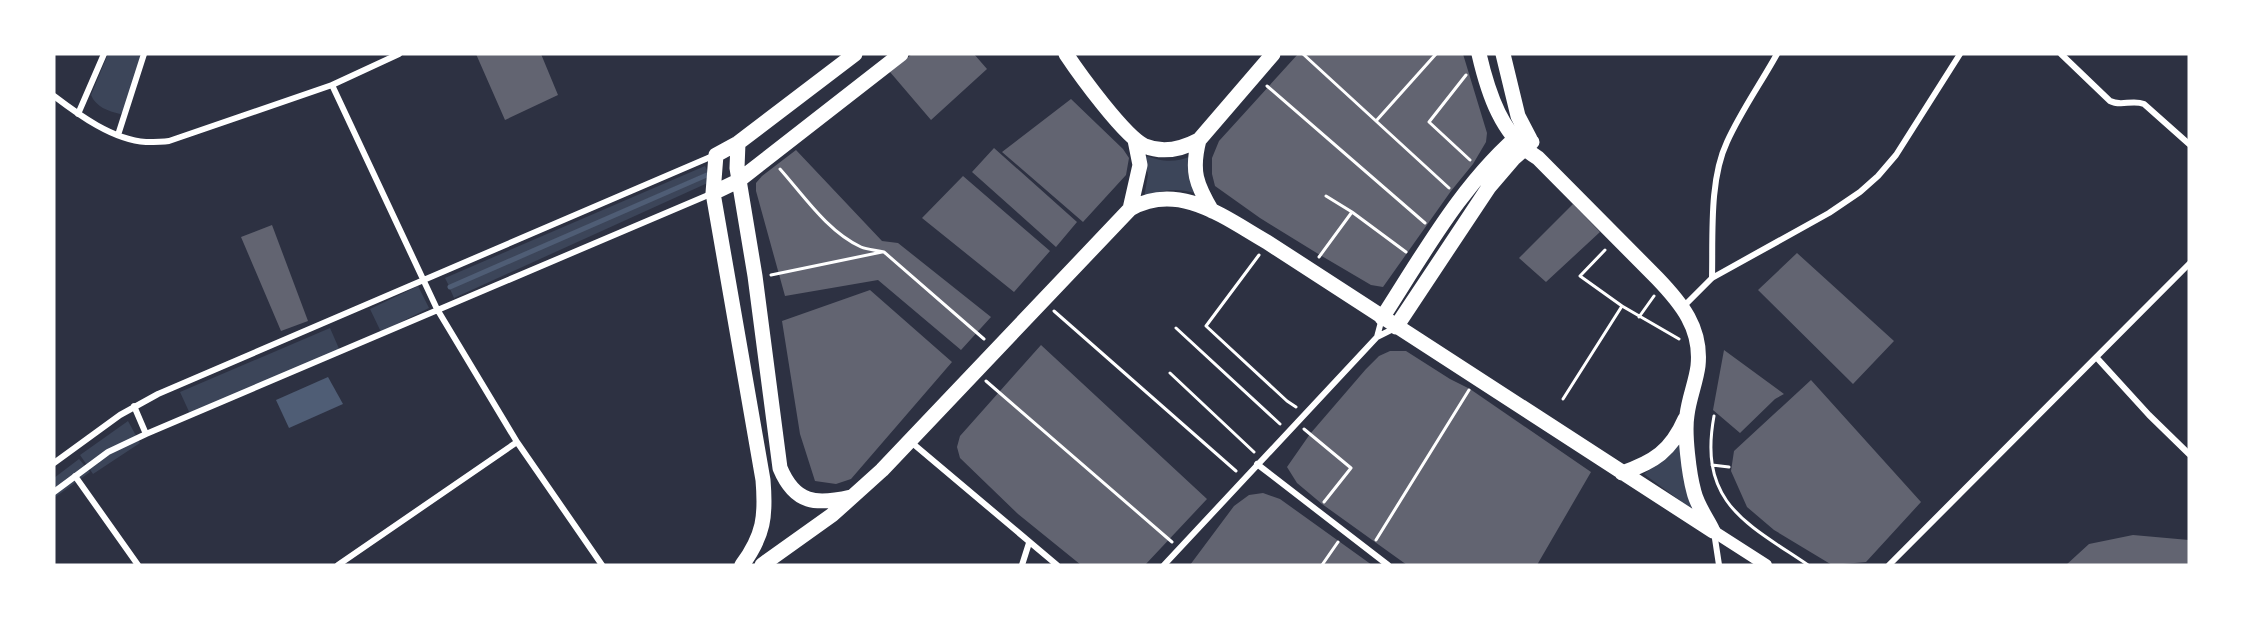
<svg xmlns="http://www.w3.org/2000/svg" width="2243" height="619" font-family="Mulish,sans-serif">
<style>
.green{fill:#3c4559}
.water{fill:#4f5d75}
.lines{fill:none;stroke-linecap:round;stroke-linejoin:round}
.stream{stroke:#4f5d75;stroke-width:5}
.building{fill:#626471}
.path{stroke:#fff;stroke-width:3}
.minor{stroke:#fff;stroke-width:6}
.secondary{stroke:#fff;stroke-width:12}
.primary{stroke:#fff;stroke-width:15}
</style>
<rect width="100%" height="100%" fill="#2d3142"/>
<!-- green -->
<path class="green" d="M108,54H144L124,112L120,114C108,111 96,107 91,95Z
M1143,155C1161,161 1173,164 1191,156L1189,177L1195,193C1176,188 1162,189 1144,198L1148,175Z
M705,166L708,172L449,286L445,278Z
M709,174L712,181L454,298L450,289Z
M418,286L429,308L381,332L370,309Z
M330,328L340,351L191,416L180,392Z
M128,421L140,443L93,474L80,455Z
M1681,441L1694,511L1644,474L1673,452Z
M79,459L90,472L54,498V478Z"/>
<!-- water -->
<path class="water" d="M328,377L343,404L289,428L276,400Z"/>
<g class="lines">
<!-- stream -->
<path class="stream" d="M450,287L709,174"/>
</g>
<!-- building -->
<path class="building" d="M476,54H541L558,95L505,120Z
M912,54H974L987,69L931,120L890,72Z
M1298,54H1463L1487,133L1486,142L1473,164L1451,191L1383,287L1371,285L1320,255L1260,218L1215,186L1212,174V158L1219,141Z
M1071,99L1123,149L1129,158L1126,175L1083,222L1002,152Z
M994,148L1077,222L1056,247L972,172Z
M796,150L882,241L898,243L991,317L961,350L878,280L785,296L756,191V183L762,176Z
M963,176L1050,251L1014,292L922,218Z
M1573,204L1600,232L1546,282L1519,258Z
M272,225L308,321L281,331L241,237Z
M1797,253L1894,341L1853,384L1758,290Z
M870,290L952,362L851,479L836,484L815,481L800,434L782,321Z
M1041,345L1207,499L1145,565H1081L1018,514L960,458L957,447L960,436Z
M1724,350L1784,394L1775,399L1740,433L1713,410Z
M1390,351H1406L1450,379L1470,389L1591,472L1537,565H1407L1322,504L1297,483L1287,467L1310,434L1366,369L1379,356Z
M1811,380L1921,502L1866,562L1832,565L1774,530L1747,507L1731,471L1734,451Z
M1263,493L1280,499L1372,565H1190L1234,506L1249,495Z
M2133,535L2189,540V565H2066L2089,544Z"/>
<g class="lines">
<!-- path -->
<path class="path" d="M1303,54L1449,188
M1466,75L1429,122L1470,160
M1267,86L1425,223
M1376,121L1436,54
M780,169C804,196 828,232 861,247C868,250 877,250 884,252L984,339
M1352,212L1406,252
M1605,250L1580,276L1622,306
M1259,255L1206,326L1287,401L1296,407
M1319,257L1352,212L1326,196
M771,275L882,252
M1054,311L1236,471
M1639,317L1654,296
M1176,328L1280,424
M1170,373L1254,452
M986,381L1172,542
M1563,399L1622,306L1679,339
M1714,416C1698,503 1746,523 1808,565
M1304,429L1351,468L1324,502
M1712,465L1729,467
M1376,540L1469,390
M1322,565L1338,542"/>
<!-- minor -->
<path class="minor" d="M2061,54L2110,101C2121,107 2132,99 2144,104L2189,144
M332,85L437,309L517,442L602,565
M54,96C79,115 113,140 146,142C154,142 162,142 169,141L332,85L399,54
M78,114L104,54
M118,135L144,54
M1712,278C1713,236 1709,180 1727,142C1741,111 1761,83 1777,54
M1683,307L1712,278L1829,213L1860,192L1878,176L1896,155L1960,54
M1377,337L1382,318
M2097,358L2149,415L2189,454
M134,406L146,434
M911,442L1057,565
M54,463L120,415L158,394L715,155
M1257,464L1388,565
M75,476L138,565
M54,492L108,452L146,434L713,193
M1714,532L1719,565
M338,565L517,442
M1022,565L1029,543
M1164,565L1377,337L1395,328
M1889,565L2189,264"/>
<!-- secondary -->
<path class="secondary" d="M1713,531L1766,565"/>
<!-- primary -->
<path class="primary" d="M1066,54C1080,75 1125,137 1145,146C1164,154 1182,149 1199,140L1273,54
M1479,54C1488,93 1502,137 1538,158L1657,278C1681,303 1702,328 1698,366C1696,382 1689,398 1687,415C1684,433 1689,474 1694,492C1697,505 1706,517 1712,529
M1503,54L1518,116L1530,139
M1199,140C1191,171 1196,184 1212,211
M738,143L737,168L755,276L780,468C795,504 816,505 851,497
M713,193L738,181L901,54
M1130,209L1140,165L1135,140
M1382,318C1424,253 1464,180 1525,130
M1396,327L1489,187L1513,159L1532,142
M1622,473C1654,462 1671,451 1685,419
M742,565C764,535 766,516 763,480L713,193L716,155L738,143L855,54
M762,565L832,515L882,470L1130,209C1179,181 1225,218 1267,242L1713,531"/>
</g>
<!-- border -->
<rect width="2243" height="619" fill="none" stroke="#ffffff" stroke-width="111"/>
</svg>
